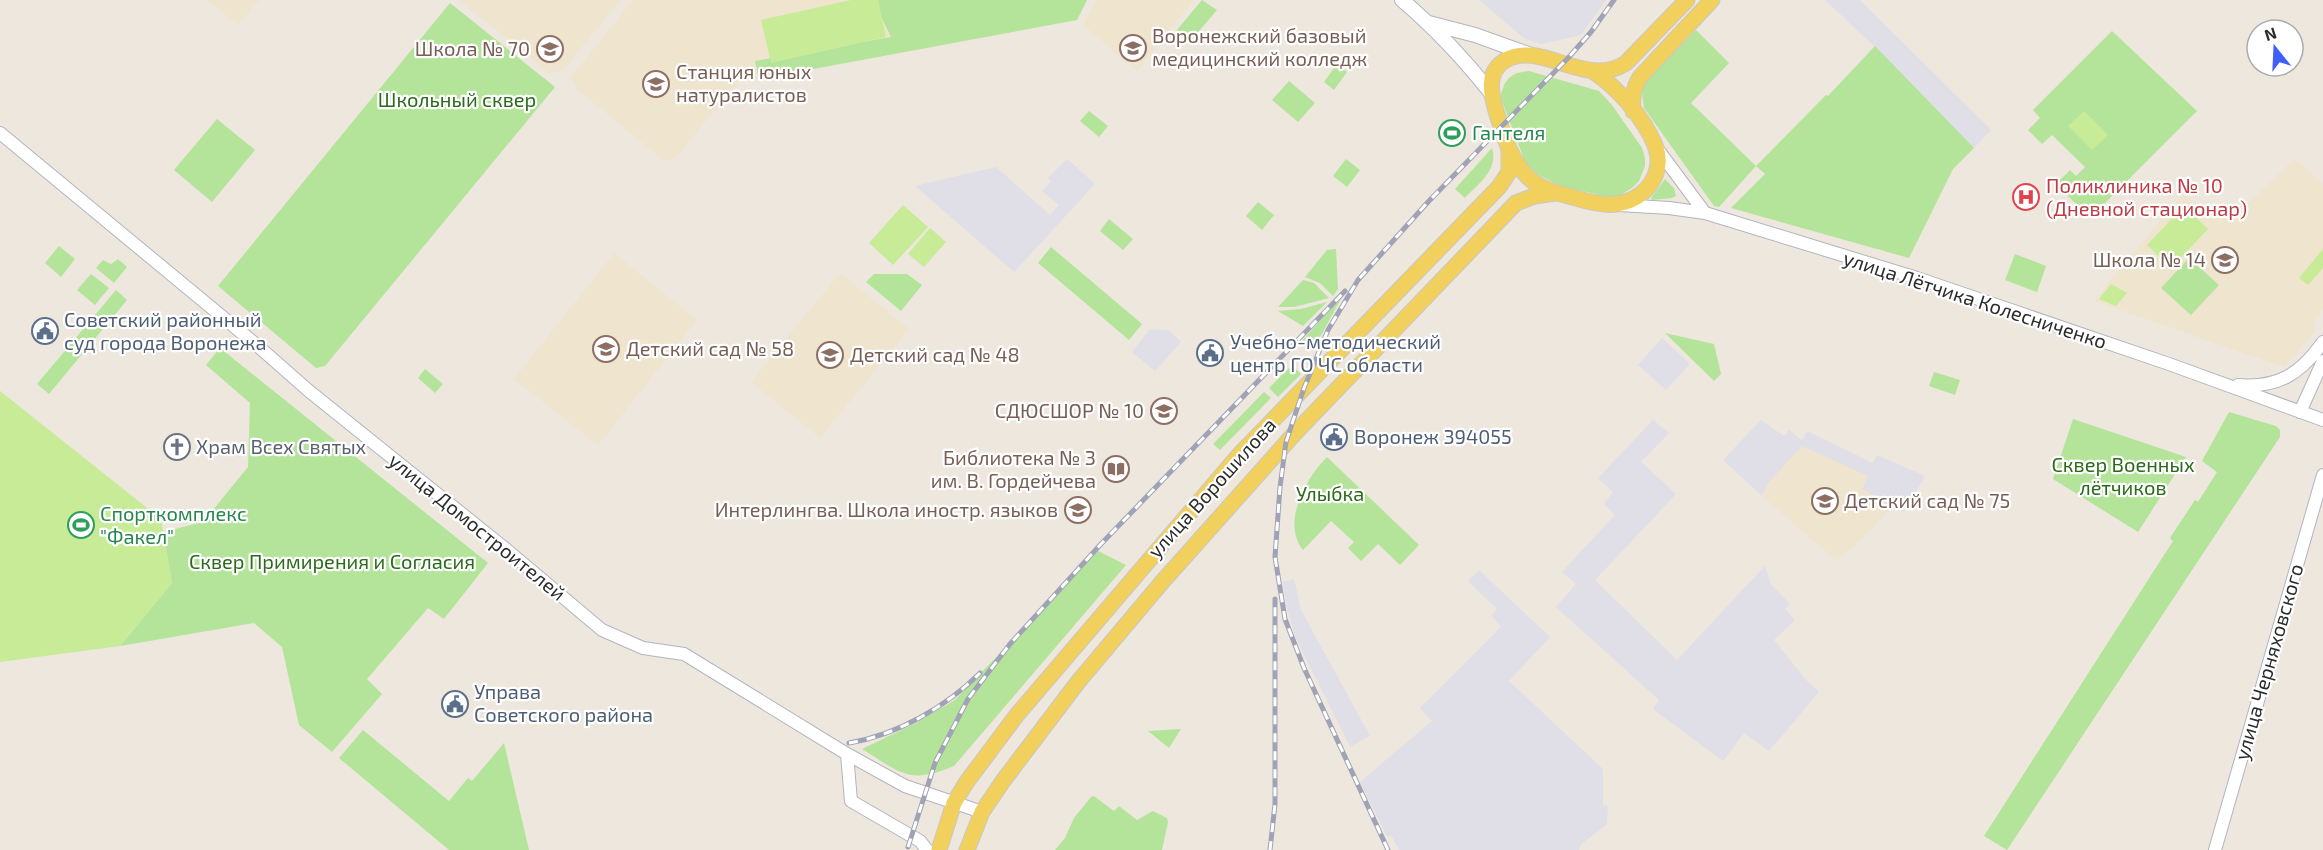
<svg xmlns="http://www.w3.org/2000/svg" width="2323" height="850" font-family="'Exo 2',sans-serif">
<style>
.industrial{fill:#e0dee6}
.education{fill:#efe4cd}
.green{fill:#b3e49a}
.pitch{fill:#c7eb96}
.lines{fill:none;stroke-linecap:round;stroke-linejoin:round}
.tertiary-casing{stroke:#b2b4bf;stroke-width:14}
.secondary-casing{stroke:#b2b4bf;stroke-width:16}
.primary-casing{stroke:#c8c8c8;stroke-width:17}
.tertiary{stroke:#fff;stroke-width:12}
.secondary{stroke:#fff;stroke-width:14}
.primary{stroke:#f2d05e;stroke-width:15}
.rail-casing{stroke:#a0a3b6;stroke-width:5}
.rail{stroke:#fff;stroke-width:3;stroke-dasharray:9;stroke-linecap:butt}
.labels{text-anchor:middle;stroke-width:4.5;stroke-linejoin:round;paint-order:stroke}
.education-label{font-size:20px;fill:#785e54;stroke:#fff;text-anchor:start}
.park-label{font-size:20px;fill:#2a6a1a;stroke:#fff}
.leisure-label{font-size:20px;fill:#27864d;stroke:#fff;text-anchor:start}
.health-label{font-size:20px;fill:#be3a42;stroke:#fff;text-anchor:start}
.street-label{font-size:20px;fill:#2c2c2c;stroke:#fff}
.service-label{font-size:20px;fill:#4e5e75;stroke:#fff;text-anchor:start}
.worship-label{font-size:20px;fill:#5b616d;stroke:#fff;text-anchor:start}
</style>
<rect width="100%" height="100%" fill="#ede7de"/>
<!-- industrial -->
<path class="industrial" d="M1479,0H1606L1581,35L1541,44L1524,38Z
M1825,0H1860L1991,130L1974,148L1874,46Z
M1067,159L1095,184L1014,272L915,186L996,167L1050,215L1059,205L1042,191L1051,181L1048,178Z
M1150,329L1170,331L1181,342L1155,371L1132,352Z
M1662,338L1690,364L1666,390L1638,365Z
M1653,420L1669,433L1641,462L1676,494L1595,580L1677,660L1765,566L1770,583L1790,604L1785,609L1795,620L1774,640L1807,681L1819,692L1769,751L1744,733L1723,761L1653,709L1659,700L1556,607L1576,584L1562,572L1615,515L1604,504L1613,492L1598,478Z
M1761,420L1784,436L1789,430L1802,440L1807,431L1873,463L1877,455L1925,476L1904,512L1891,507L1862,489L1867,476L1769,482L1762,496L1723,460Z
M1479,570L1550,637L1509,681L1603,769V805L1608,806L1607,824L1580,845L1579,850H1399L1392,837L1387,836L1360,782L1432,721L1420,708L1501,627L1491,615L1497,609L1468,581Z
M1294,579L1301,610L1370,736L1350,747L1296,638L1286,605L1283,582Z"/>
<!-- education -->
<path class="education" d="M208,0H259L238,25Z
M459,0H621L562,71L549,73Z
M633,0H1087L1077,20L759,79L745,74L675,158L669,161L662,159L577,89L571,77Z
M1096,0H1194L1137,71L1083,25Z
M2294,159L2323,184V310L2315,320V331L2284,367L2094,301L2183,193L2210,219L2224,205L2236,216Z
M614,253L697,320L598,445L514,379Z
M840,273L909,329L820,438L751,382Z
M1802,446L1868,476L1862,489L1891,507L1870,531L1837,561L1762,496L1769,482Z"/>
<!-- green -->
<path class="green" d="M873,0H1087L1077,20L759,79L755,61L891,37Z
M1202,0L1217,10L1189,43L1176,31Z
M450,3L555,87L325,366L316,368L218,286Z
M1696,30L1729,63L1691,103L1756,166L1826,95L1828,96L1875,46L1974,148L1953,169L1909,258L1731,208L1765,174L1756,166L1719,207L1714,206L1644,108L1642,93L1644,82Z
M2112,31L2197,111L2090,218L2056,184L2070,170L2076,176L2085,167L2052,135L2042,144L2028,130L2040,118L2033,110Z
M1337,64L1347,72L1334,90L1324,82Z
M1529,71L1599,91L1612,105L1642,148L1645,158V166L1639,181L1632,188L1619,196H1604L1560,186L1537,174L1525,162L1500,96L1505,83L1510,77L1517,73Z
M1289,81L1315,103L1298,122L1272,100Z
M1089,111L1108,126L1099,137L1080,121Z
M217,119L255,150L212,202L174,170Z
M1492,148C1499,170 1478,184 1465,198L1455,189Z
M1346,159L1360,170L1347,187L1333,176Z
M1665,179L1674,188L1676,196L1672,198L1652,200L1651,198Z
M1258,202L1274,215L1262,230L1246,216Z
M1109,219L1133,239L1123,250L1100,231Z
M59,246L75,259L61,277L45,263Z
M1051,247L1142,324L1129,340L1038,263Z
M1336,249L1338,289L1333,296L1320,283L1305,277L1327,250Z
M2015,254L2046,266L2037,292L2005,280Z
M2189,258L2219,285L2191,315L2161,288Z
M118,259L127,267L114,283L96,268L103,260L111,264Z
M91,274L109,288L95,305L77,290Z
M874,274H907L922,285L901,311L866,282Z
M1303,280L1314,283L1329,298L1294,307H1278Z
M116,290L127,300L49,394L37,384Z
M1343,295L1313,350L1301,342Z
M1327,302L1303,326L1278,311L1301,309Z
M1665,333L1714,344L1721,374L1714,381Z
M220,348L488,563L444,619L428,608L367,679L382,694L332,752L299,725L282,647L254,623L120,646L172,583L163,532L203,522L248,467L250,403L206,365Z
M1292,365L1301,374L1278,397L1269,388Z
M425,369L443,384L435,393L418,378Z
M1934,372L1960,380L1955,395L1929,386Z
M1264,392L1271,398L1220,450L1213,444Z
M2229,412L2276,426L2280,430V437L2007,850L1984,836L2173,541L2170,538L2195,500L2198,502L2217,472L2202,461Z
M2073,419L2186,457L2138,532L2053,479Z
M1327,457L1419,545L1400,565L1378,544L1361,561L1348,548L1354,542L1331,521L1303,550C1281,522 1306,478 1327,457Z
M1098,551L1126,565L954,766C909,785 901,773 862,749L916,723L955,700Z
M1181,729L1169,748L1148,731Z
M363,730L449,801L468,778L472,781L504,743L529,850H449L339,758Z
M1094,796L1114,811L1119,806L1137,820L1153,811L1167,818L1168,822L1162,850H1055L1065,838L1074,818L1091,797Z"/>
<!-- pitch -->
<path class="pitch" d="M851,0H878L886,37L771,63L761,20Z
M2084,111L2108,135L2092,150L2068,126Z
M903,205L928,227L893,265L869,243Z
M2184,206L2208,229L2171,268L2147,245Z
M930,228L946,242L924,267L908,254Z
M2323,249V268L2308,285L2299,278Z
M2111,284L2127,293L2116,306L2099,299Z
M0,391L161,519L172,583L120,646L0,662Z"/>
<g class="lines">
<defs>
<path id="tertiary" d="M0,133L259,347L309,391L507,550L602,630L643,648L684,654L847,754L905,786L982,812
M1656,147L1705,213
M1619,205L1669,208L1705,213L1917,278L2169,364L2323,420
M2238,385C2277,388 2300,375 2323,342
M2300,412L2323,361
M847,754L851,801L920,841L927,850
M2215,850L2323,475"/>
<path id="secondary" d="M1402,0C1435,28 1464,59 1491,93
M1429,23L1475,35L1531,55"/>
<path id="primary" d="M1594,72C1619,89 1643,117 1655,145C1666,174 1645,200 1616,204C1603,206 1585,201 1572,197C1556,193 1538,188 1527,176C1510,159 1503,133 1496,111C1491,94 1486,73 1504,61C1540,38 1585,90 1626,63L1687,0
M1633,111C1632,97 1633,89 1640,77L1712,0
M939,850L954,803L966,783L1016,716L1057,668L1239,455L1499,187L1509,172V149
M967,850L982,812L1003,781L1078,682L1163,581L1295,433L1516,203L1534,196L1555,193"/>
</defs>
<!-- tertiary casing -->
<use href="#tertiary" class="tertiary-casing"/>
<!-- secondary casing -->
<use href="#secondary" class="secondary-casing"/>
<!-- primary casing -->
<use href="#primary" class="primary-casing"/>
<!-- tertiary -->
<use href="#tertiary" class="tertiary"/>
<!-- secondary -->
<use href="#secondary" class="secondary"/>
<!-- primary -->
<use href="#primary" class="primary"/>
<defs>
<path id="rail" d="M849,743C897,735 946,707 980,673
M908,847L935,763L968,699L1010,644L1101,544L1345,291
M1270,850L1275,804V599
M1388,850L1304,668L1285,619L1275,557L1280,487L1286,442L1304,388L1328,330L1358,280L1428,202L1569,57L1591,32L1614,0"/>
</defs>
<!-- rail casing -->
<use href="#rail" class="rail-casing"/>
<!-- rail -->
<use href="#rail" class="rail"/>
</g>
<!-- icons -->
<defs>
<symbol id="university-ring" viewBox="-11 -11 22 22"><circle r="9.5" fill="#fff" stroke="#8d6e63" stroke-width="1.5"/><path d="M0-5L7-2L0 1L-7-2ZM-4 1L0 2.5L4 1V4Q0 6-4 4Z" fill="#8d6e63"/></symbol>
<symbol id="school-ring" viewBox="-11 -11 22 22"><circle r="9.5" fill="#fff" stroke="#8d6e63" stroke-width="1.5"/><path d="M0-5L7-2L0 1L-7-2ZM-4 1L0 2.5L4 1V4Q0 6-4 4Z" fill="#8d6e63"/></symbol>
<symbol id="stadium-ring" viewBox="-11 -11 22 22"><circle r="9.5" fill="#fff" stroke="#2e9e5b" stroke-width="1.5"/><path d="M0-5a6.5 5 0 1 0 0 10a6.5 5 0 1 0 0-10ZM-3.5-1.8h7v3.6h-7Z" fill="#2e9e5b"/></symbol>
<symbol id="hospital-ring" viewBox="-11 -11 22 22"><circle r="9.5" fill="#fff" stroke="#e0444e" stroke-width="1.5"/><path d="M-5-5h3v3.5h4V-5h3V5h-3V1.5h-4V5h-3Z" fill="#e0444e"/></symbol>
<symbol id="civic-ring" viewBox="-11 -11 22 22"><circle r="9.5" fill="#fff" stroke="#5c6f8a" stroke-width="1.5"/><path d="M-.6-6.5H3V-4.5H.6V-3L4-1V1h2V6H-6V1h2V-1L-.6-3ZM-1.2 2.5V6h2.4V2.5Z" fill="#5c6f8a"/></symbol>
<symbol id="church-ring" viewBox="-11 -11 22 22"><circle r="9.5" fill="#fff" stroke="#6b7280" stroke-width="1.5"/><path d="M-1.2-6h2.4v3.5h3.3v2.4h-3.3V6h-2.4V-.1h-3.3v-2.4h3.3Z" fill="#6b7280"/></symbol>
<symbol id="library-ring" viewBox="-11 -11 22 22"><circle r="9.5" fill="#fff" stroke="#8d6e63" stroke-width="1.5"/><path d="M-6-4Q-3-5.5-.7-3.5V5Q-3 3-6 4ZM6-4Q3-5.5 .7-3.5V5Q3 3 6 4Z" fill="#8d6e63"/></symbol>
</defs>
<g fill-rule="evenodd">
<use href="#university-ring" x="1118" y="33" width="30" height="30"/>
<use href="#school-ring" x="535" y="34" width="30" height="30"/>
<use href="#school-ring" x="641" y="69" width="30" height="30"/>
<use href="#stadium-ring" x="1437" y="118" width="30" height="30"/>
<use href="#hospital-ring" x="2011" y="182" width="30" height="30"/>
<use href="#school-ring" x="2210" y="245" width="30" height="30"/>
<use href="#civic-ring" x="30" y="316" width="30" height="30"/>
<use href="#school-ring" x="591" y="334" width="30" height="30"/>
<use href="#civic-ring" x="1195" y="338" width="30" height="30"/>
<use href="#school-ring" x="815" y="340" width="30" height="30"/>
<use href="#school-ring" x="1149" y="396" width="30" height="30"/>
<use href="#civic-ring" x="1319" y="422" width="30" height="30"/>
<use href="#church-ring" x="162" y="432" width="30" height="30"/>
<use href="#library-ring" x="1101" y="454" width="30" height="30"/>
<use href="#school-ring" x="1810" y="486" width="30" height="30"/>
<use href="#school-ring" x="1063" y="495" width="30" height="30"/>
<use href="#stadium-ring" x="66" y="510" width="30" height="30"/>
<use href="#civic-ring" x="440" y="689" width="30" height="30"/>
</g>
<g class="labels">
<!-- education labels -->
<g class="education-label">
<text x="1152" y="43">Воронежский базовый<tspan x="1152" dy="23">медицинский колледж</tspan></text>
<text x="530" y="56" text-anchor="end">Школа № 70</text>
<text x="676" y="79">Станция юных<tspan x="676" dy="23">натуралистов</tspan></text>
<text x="2206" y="267" text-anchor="end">Школа № 14</text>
<text x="626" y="356">Детский сад № 58</text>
<text x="850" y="362">Детский сад № 48</text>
<text x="1144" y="418" text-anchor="end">СДЮСШОР № 10</text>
<text x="1096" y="465" text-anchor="end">Библиотека № 3<tspan x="1096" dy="23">им. В. Гордейчева</tspan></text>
<text x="1844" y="508">Детский сад № 75</text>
<text x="1058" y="517" text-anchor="end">Интерлингва. Школа иностр. языков</text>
</g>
<!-- park labels -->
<g class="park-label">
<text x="457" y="107">Школьный сквер</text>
<text x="2123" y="472">Сквер Военных<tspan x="2123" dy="23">лётчиков</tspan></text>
<text x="1330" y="501">Улыбка</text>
<text x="332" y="569">Сквер Примирения и Согласия</text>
</g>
<!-- leisure labels -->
<g class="leisure-label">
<text x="1472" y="140">Гантеля</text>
<text x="100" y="521">Спорткомплекс<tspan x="100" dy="23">"Факел"</tspan></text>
</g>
<!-- health labels -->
<g class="health-label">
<text x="2046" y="193">Поликлиника № 10<tspan x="2046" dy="23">(Дневной стационар)</tspan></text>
</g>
<!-- street labels -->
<g class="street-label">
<text transform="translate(1975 300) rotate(18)" y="7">улица Лётчика Колесниченко</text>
<text transform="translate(1212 488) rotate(-48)" y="7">улица Ворошилова</text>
<text transform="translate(477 527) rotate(39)" y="7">улица Домостроителей</text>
<text transform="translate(2269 662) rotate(-74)" y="7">улица Черняховского</text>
</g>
<!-- service labels -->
<g class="service-label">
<text x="64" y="327">Советский районный<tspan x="64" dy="23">суд города Воронежа</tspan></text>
<text x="1230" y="349">Учебно-методический<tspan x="1230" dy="23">центр ГО ЧС области</tspan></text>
<text x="1354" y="444">Воронеж 394055</text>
<text x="474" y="699">Управа<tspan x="474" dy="23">Советского района</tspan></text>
</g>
<!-- worship labels -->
<g class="worship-label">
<text x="196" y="454">Храм Всех Святых</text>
</g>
</g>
<!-- north arrow -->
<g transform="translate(2275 48) rotate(342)"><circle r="28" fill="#ffffff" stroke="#ababab" stroke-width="1.5"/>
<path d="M0-4.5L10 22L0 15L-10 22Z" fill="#3d5ffb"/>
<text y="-9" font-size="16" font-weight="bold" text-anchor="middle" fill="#2c2c2c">N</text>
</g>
</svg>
